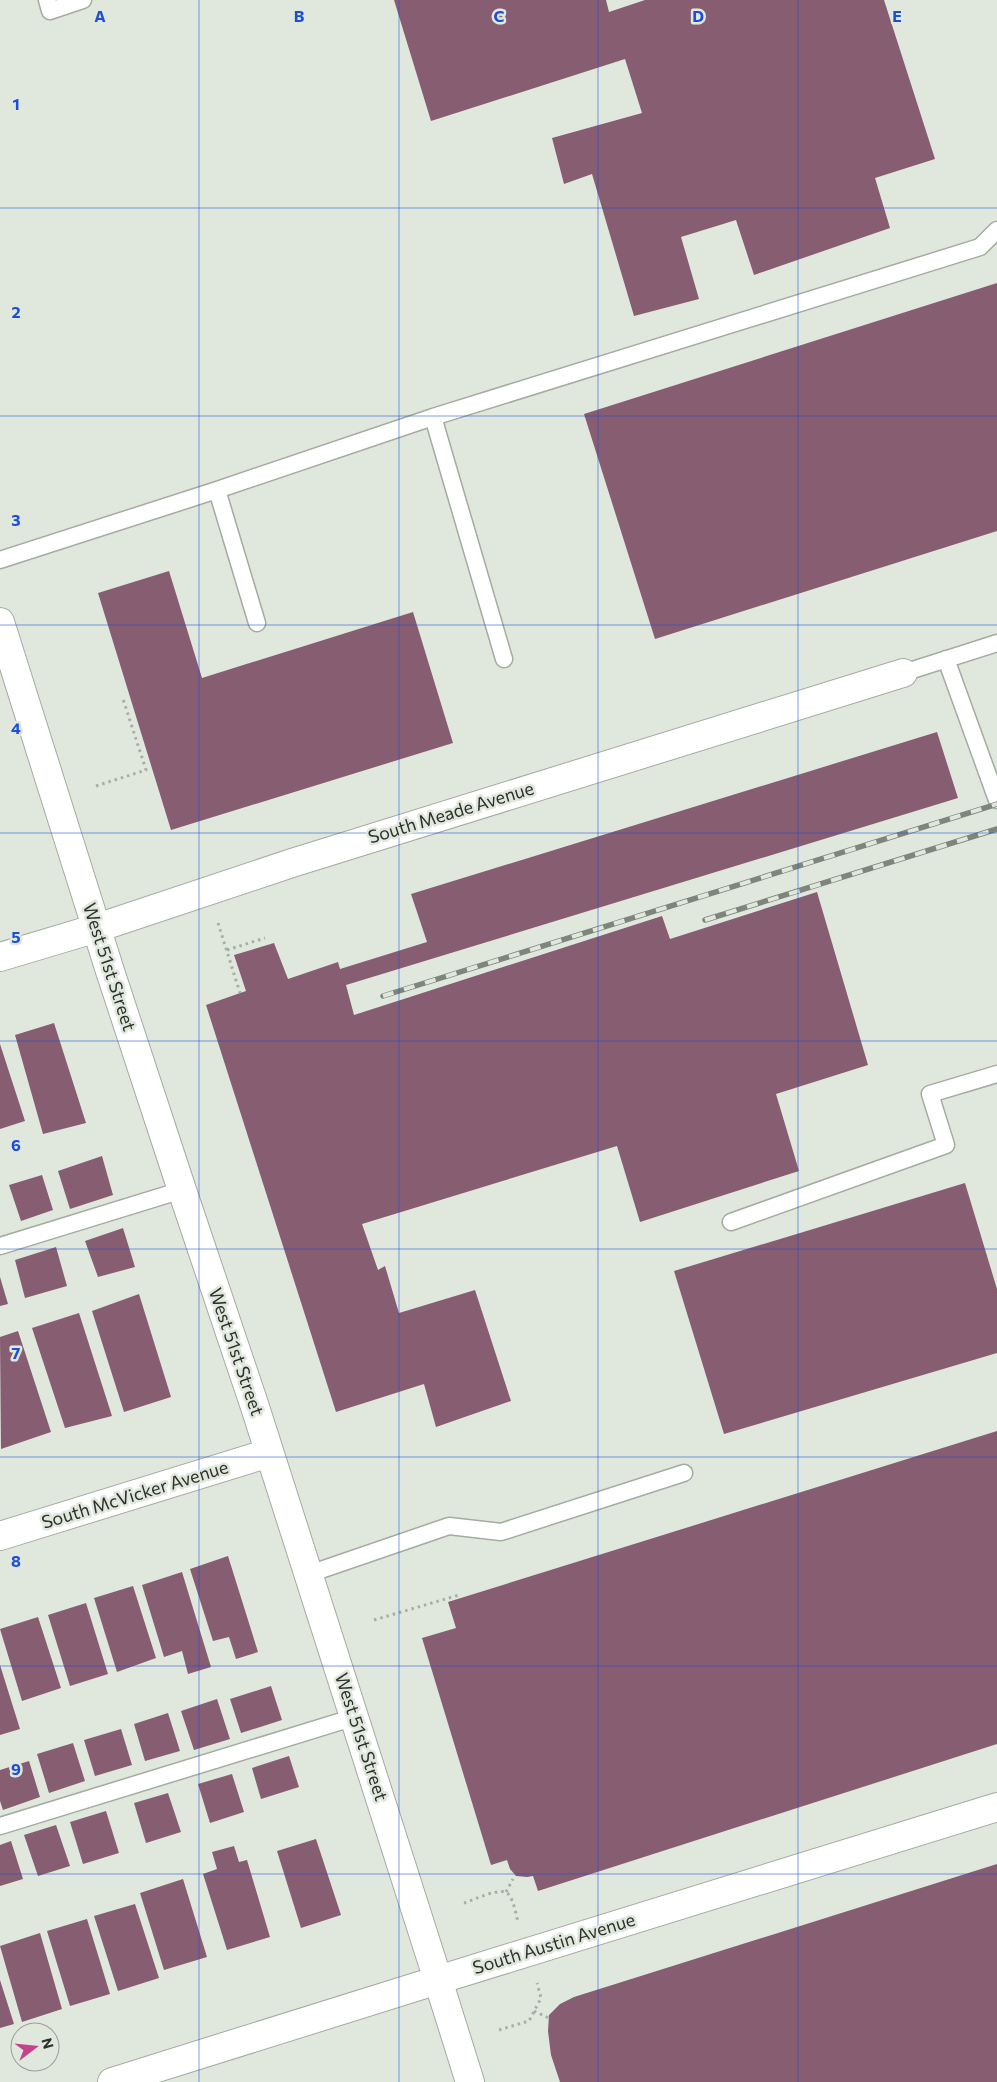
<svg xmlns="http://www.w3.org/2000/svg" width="997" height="2082" font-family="Commissioner,sans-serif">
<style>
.building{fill:#875d71}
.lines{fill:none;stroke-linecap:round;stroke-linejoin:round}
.service-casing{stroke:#a4aba1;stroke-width:19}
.minor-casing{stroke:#a4aba1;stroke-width:30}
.tertiary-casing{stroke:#a4aba1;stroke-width:30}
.path{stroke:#a7aea5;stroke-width:3;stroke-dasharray:2.5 4;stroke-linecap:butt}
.service{stroke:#fff;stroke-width:16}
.minor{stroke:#fff;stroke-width:28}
.tertiary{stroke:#fff;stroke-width:28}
.rail-casing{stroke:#7f857d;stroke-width:5.5}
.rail{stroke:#e0e8dd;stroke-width:4;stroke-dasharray:11;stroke-linecap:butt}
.grid{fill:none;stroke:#1d4ed8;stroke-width:1;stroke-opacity:0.55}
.labels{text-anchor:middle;stroke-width:5;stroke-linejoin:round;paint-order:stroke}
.street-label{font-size:18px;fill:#2d302b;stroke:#e0e8dd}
.grid-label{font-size:16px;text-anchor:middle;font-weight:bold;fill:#1d4ed8;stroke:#e0e8dd;stroke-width:5;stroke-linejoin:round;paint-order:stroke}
</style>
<rect width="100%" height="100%" fill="#e0e8dd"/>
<!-- building -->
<path class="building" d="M394,0H606L609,12L645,0H884L935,159L875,178L890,228L754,275L736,220L681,237L699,299L634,316L592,174L564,184L552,138L642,113L625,59L431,121Z
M997,283V531L655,639L584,414Z
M169,571L202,678L413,612L453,743L171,830L98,593Z
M937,732L958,798L346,985L354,1015L662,916L670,939L817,892L868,1065L776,1094L799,1171L640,1222L617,1146L362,1224L378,1270L385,1266L399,1313L475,1290L511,1401L436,1427L424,1384L336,1412L206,1005L246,991L234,955L274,943L288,979L338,962L340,969L427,942L411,894Z
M54,1023L86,1123L43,1134L15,1035Z
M0,1044L25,1121L0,1129Z
M102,1156L113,1195L70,1209L58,1171Z
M42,1175L53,1210L21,1221L9,1185Z
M965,1183L997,1289V1353L724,1434L674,1271Z
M123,1228L135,1267L98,1277L85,1241Z
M56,1247L67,1286L25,1298L15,1260Z
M0,1277L8,1304L0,1306Z
M139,1294L171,1397L124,1412L92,1311Z
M79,1313L112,1416L65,1428L32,1328Z
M18,1331L51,1432L1,1449L0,1337Z
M997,1431V1744L538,1891L533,1876L527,1877L516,1876L510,1869L507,1860L491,1865L422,1638L456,1628L448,1602Z
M228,1556L258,1652L236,1659L229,1637L213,1641L190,1569Z
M182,1572L211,1667L188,1674L182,1651L164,1657L142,1585Z
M133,1586L156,1658L117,1672L94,1598Z
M86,1603L108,1674L70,1686L48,1615Z
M38,1617L61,1688L22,1701L0,1629Z
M0,1665L20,1729L0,1735Z
M271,1686L282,1720L241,1733L230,1699Z
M217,1699L230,1739L194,1750L181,1711Z
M168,1713L180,1751L145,1761L134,1724Z
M121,1729L132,1765L95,1776L84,1740Z
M73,1743L85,1781L49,1793L37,1754Z
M289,1756L299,1787L261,1799L252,1768Z
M29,1761L40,1797L3,1810L0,1801V1770Z
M232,1774L244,1812L210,1823L198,1784Z
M168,1793L181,1832L146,1843L134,1803Z
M106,1811L119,1853L83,1864L70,1822Z
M56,1825L70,1866L38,1876L24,1835Z
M316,1839L341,1915L301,1928L277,1851Z
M11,1841L23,1879L0,1886V1845Z
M234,1846L239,1862L247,1860L270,1937L227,1950L203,1874L217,1869L212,1852Z
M997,1864V2082H560L551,2055L548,2031L549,2015L560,2004L574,1997Z
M183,1879L207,1957L164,1970L140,1893Z
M135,1904L159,1978L118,1991L94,1916Z
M87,1919L110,1994L70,2006L47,1931Z
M40,1933L62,2009L22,2022L0,1946Z
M0,1980L14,2024L0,2028Z"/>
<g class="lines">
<defs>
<path id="service" d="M47,0L50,11L83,0
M433,417L504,659
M217,490L433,417L980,247L997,230
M0,560L217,490L257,623
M946,659L997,800
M903,673L997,643
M731,1222L946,1145L930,1094L997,1074
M0,1246L182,1190
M309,1574L449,1526L501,1532L684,1473
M0,1826L355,1717"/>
<path id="minor" d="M0,622L110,971L182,1190L255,1407L438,1980L997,1807
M0,957L97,928L292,863L903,673
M0,1536L269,1453"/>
<path id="tertiary" d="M112,2082L438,1980L470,2082"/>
</defs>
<!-- service casing -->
<use href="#service" class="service-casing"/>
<!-- minor casing -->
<use href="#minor" class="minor-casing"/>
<!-- tertiary casing -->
<use href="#tertiary" class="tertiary-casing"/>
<!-- path -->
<path class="path" d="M96,786L146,770L123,699
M218,923L240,993
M227,950L265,938
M374,1620L459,1595
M506,1892L513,1879
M464,1903C474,1900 503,1885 509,1895C514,1902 516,1914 518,1922
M534,2011L549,2018
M499,2030L529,2021L541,1998L537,1983"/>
<!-- service -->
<use href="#service" class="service"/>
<!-- minor -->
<use href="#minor" class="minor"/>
<!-- tertiary -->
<use href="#tertiary" class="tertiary"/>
<defs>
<path id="rail" d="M705,920L997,829
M383,996L997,804"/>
</defs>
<!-- rail casing -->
<use href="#rail" class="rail-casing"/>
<!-- rail -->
<use href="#rail" class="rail"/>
</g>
<!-- grid -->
<path class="grid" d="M199,0V2082M399,0V2082M598,0V2082M798,0V2082M0,208H997M0,416H997M0,625H997M0,833H997M0,1041H997M0,1249H997M0,1457H997M0,1666H997M0,1874H997"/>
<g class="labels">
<!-- street labels -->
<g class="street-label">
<text transform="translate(451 813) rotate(-17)" y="6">South Meade Avenue</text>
<text transform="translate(109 967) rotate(72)" y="6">West 51st Street</text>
<text transform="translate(236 1352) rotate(71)" y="6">West 51st Street</text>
<text transform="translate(135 1495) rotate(-17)" y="6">South McVicker Avenue</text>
<text transform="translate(361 1737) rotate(72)" y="6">West 51st Street</text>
<text transform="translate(554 1944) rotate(-17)" y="6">South Austin Avenue</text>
</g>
</g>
<g class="grid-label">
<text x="100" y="22">A</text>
<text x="299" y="22">B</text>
<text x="499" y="22">C</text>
<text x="698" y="22">D</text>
<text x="897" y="22">E</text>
<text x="16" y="110">1</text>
<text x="16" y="318">2</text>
<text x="16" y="526">3</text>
<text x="16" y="734">4</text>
<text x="16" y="943">5</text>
<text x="16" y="1151">6</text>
<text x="16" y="1359">7</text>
<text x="16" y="1567">8</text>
<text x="16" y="1775">9</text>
</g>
<!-- north arrow -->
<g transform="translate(35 2047) rotate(74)"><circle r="24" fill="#e0e8dd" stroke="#989e96"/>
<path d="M0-4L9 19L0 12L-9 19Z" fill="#c4438c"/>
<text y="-8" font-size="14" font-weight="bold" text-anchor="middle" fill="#2d302b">N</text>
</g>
</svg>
